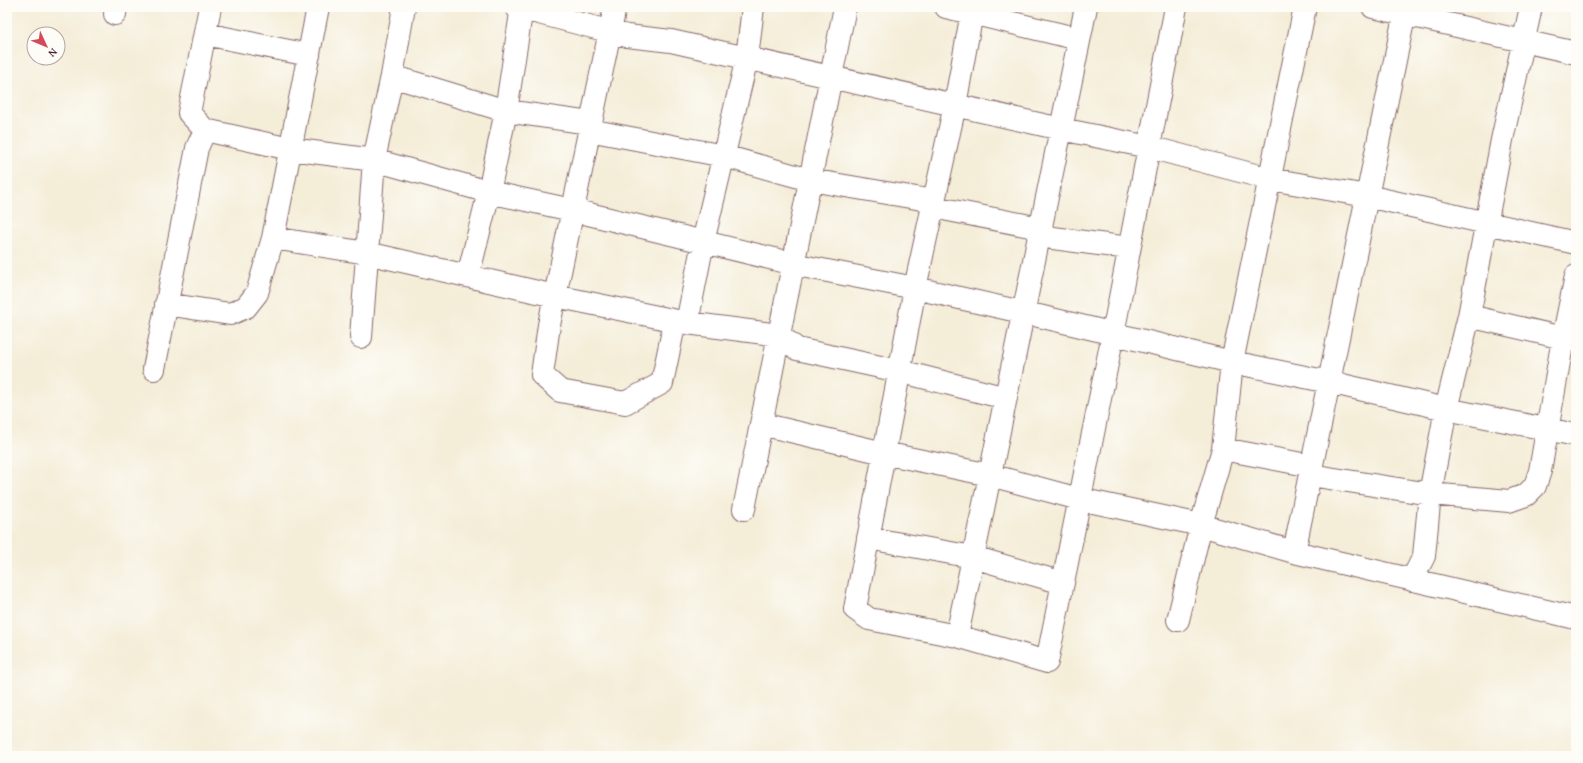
<svg xmlns="http://www.w3.org/2000/svg" width="1583" height="763" font-family="'Gentium Book Plus',serif">
<style>
.lines{fill:none;stroke-linecap:round;stroke-linejoin:round}
.minor-casing{stroke:#866768;stroke-width:24}
.minor{stroke:#fff;stroke-width:22}
</style>
<rect width="100%" height="100%" fill="#fdfcf7"/>
<filter id="ink" filterUnits="userSpaceOnUse"><feTurbulence type="fractalNoise" baseFrequency=".025" numOctaves="2"/><feDisplacementMap in="SourceGraphic" scale="8" xChannelSelector="R" yChannelSelector="G"/><feConvolveMatrix kernelMatrix="1 2 1 2 8 2 1 2 1" color-interpolation-filters="sRGB"/></filter>
<filter id="wash" filterUnits="userSpaceOnUse"><feTurbulence type="fractalNoise" baseFrequency=".012" numOctaves="4" result="noise"/><feDisplacementMap in="SourceGraphic" scale="16" xChannelSelector="R" yChannelSelector="G"/><feGaussianBlur stdDeviation="0.9" result="paint"/><feColorMatrix in="noise" values="0 0 0 0 0 0 0 0 0 0 0 0 0 0 0 0 0 1.4 0 .05"/><feComposite in="paint" operator="in"/></filter>
<g filter="url(#wash)">
<rect width="100%" height="100%" fill="#f4edd8"/>
</g>
<g filter="url(#ink)">
<g class="lines">
<defs>
<path id="minor" d="M210,7L189,113L205,130L290,149L374,160L489,192L572,210L807,267L915,288L1022,312L1232,362L1329,382L1446,409L1576,435
M516,7L627,36L671,41L1061,129L1149,147L1270,179L1367,196L1576,243
M615,7L549,325L542,375L560,391L625,403L662,383L675,321
M946,7L1079,39
M973,7L955,105L915,288L855,609L869,619L957,636L1047,662L1113,334L1176,7
M1373,7L1576,53
M115,14L116,7
M205,34L309,55
M392,76L506,111L590,123
M589,130L724,156L810,180L934,201
M933,207L1040,228
M1038,236L1129,248
M273,238L367,253L555,296L687,323L779,335L797,349L899,371L1006,398
M468,276L489,192L506,111L522,7
M166,304L230,314L246,307L257,293L273,238L318,7
M1469,316L1576,341
M687,323L703,242L747,58L753,7
M361,337L374,160L392,76L404,7
M154,369L197,148L205,130
M761,424L884,453L990,475L1079,499L1201,525L1294,552L1576,618
M1223,449L1312,466
M1310,475L1430,494L1509,501L1526,495L1535,486L1540,471L1563,339L1576,276
M744,509L845,7
M868,538L973,557L1063,583
M1294,552L1406,7
M1412,580L1424,556L1430,494L1446,409L1469,316L1502,140L1531,7
M1178,620L1201,525L1223,449L1232,362L1305,7
M957,636L1086,7"/>
</defs>
<!-- minor casing -->
<use href="#minor" class="minor-casing"/>
<!-- minor -->
<use href="#minor" class="minor"/>
</g>
</g>
<!-- margin -->
<rect width="1583" height="763" fill="none" stroke="#fdfcf7" stroke-width="24"/>
<!-- north arrow -->
<g transform="translate(46 46) rotate(134)"><circle r="19" fill="#fdfcf7" stroke="#b5a4a5"/>
<path d="M0-3L7 15L0 10L-7 15Z" fill="#d1495b"/>
<text y="-6" font-size="11" font-weight="bold" text-anchor="middle" fill="#4a1f2b">N</text>
</g>
</svg>
